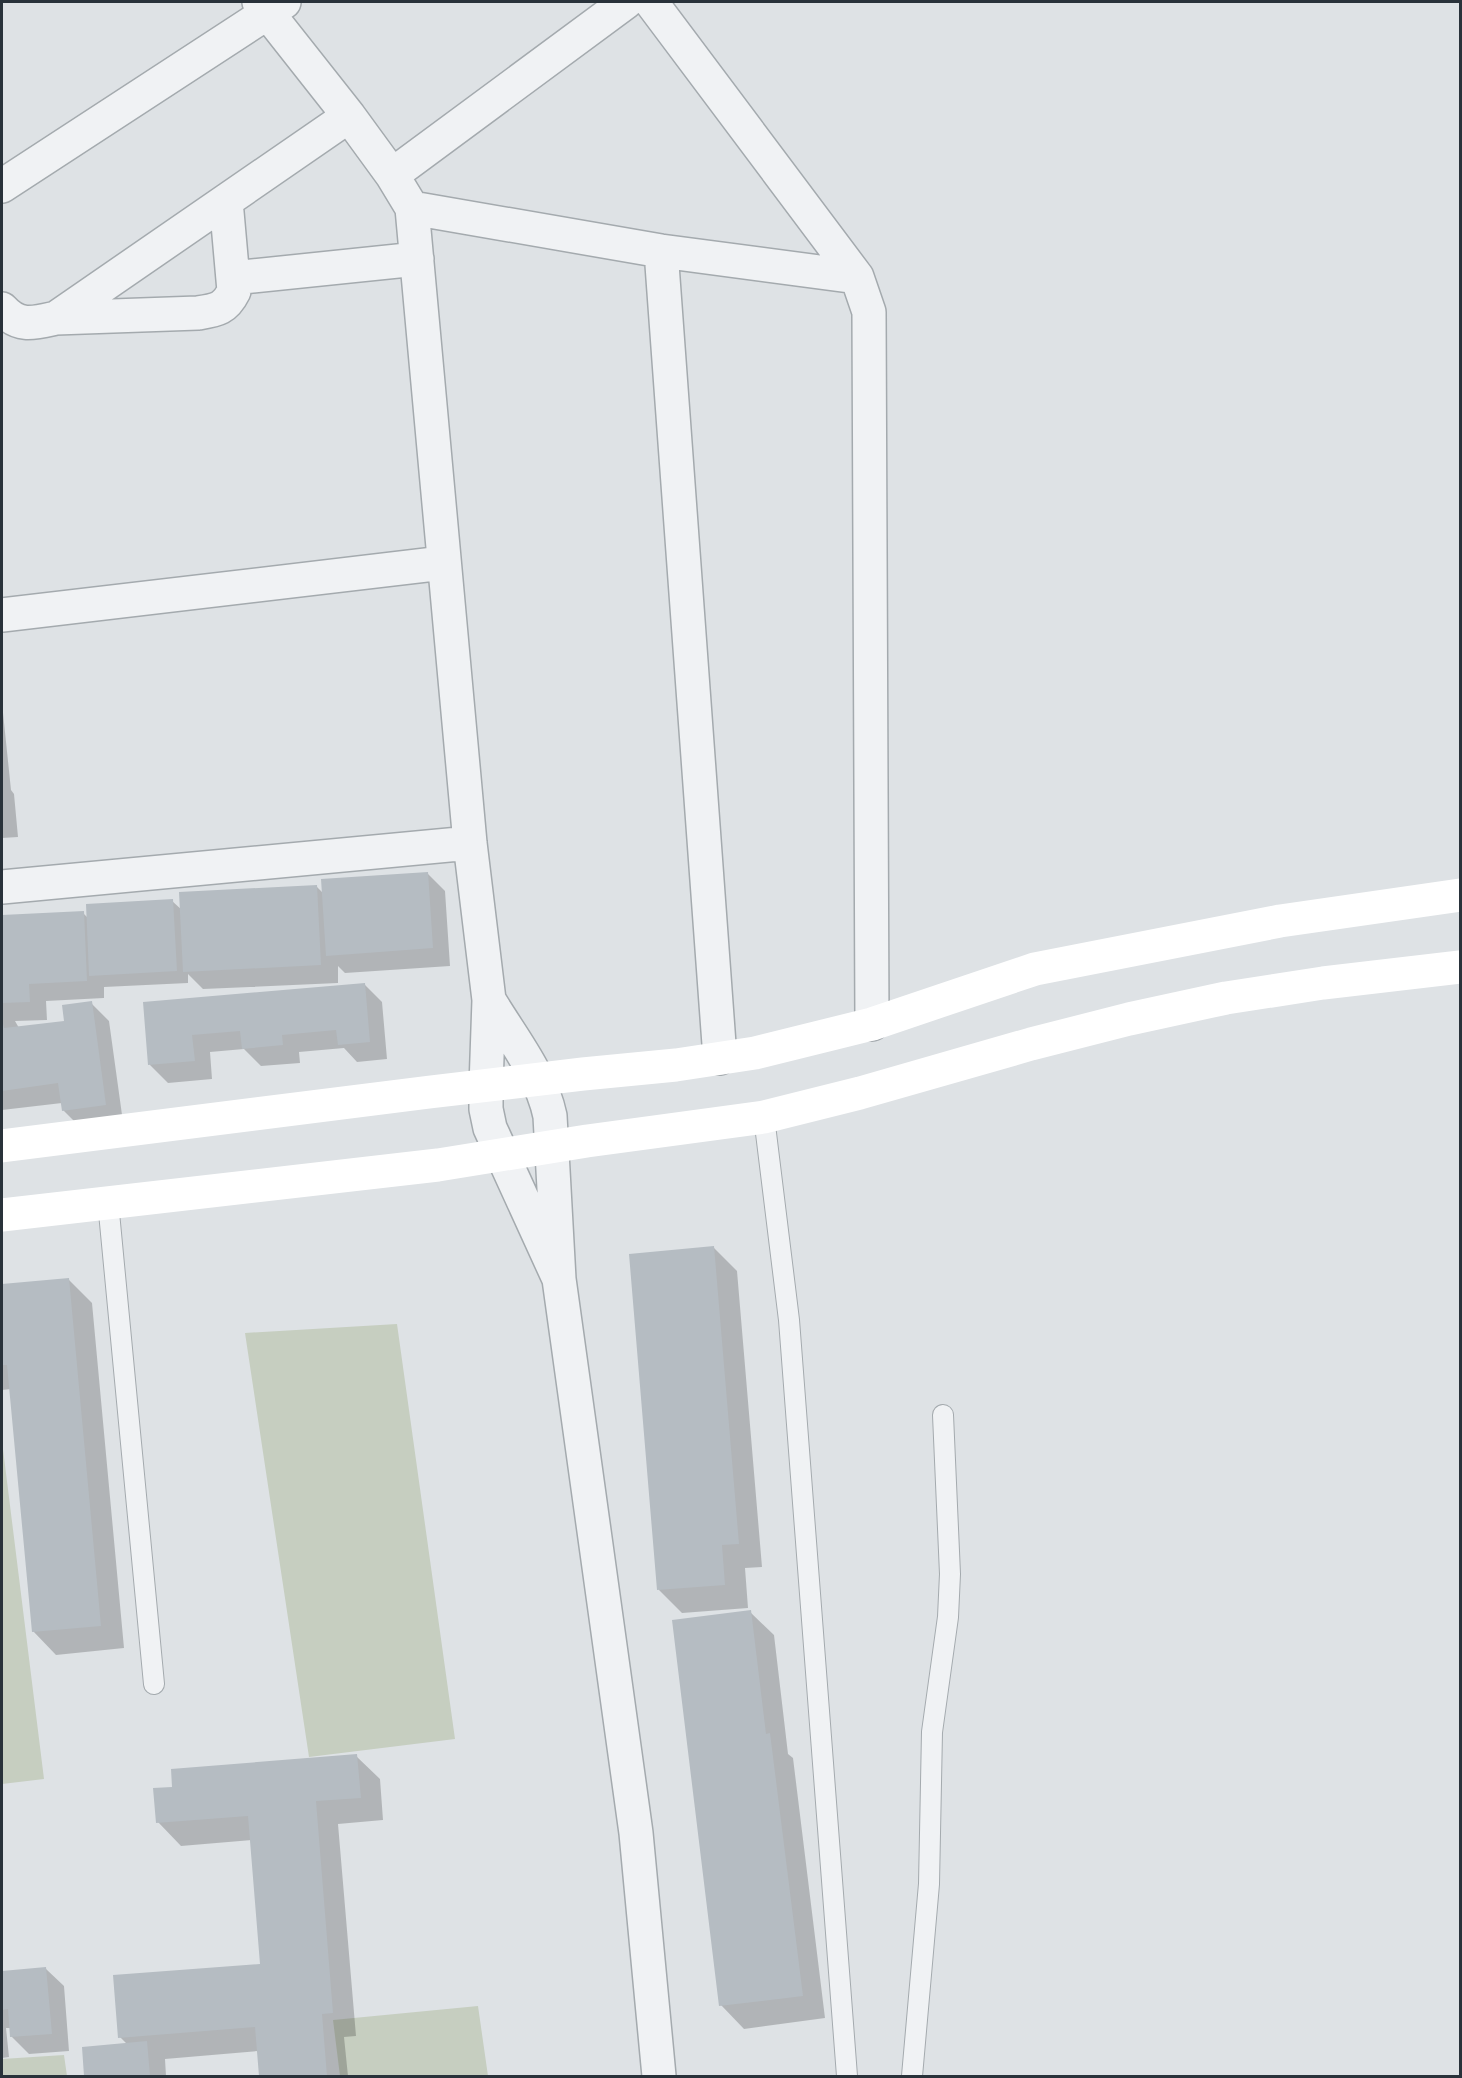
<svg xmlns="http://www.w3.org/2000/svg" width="1462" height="2078" font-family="'Noto Sans',sans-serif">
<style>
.green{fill:#c6cec0}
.shadow{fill:#0003}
.building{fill:#b5bcc2}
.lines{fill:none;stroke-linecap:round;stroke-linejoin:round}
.lane-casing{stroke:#a4aaae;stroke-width:22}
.street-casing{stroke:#a4aaae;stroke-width:36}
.lane{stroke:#f0f2f4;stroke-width:20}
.street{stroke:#f0f2f4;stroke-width:33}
.secondary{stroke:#fff;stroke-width:33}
</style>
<rect width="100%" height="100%" fill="#dee2e5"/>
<!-- green -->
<path class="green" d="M397,1324L455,1739L309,1757L245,1333Z
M2,1441L44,1779L2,1784Z
M478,2006L488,2076H340L333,2020Z
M64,2055L67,2076H2V2059Z"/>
<!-- shadow -->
<path class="shadow" d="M2,703L11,790L14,794L18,837L2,838Z
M427,873L445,891L450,966L345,973L338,966V983L203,989L188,974V983L104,987V998L46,1001L47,1020L15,1021L19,1028L66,1022L91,1003L109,1021L123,1122L81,1128L63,1110L62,1103L2,1110V917L83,913L88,918L172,901L182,910L317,887L323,893Z
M364,984L382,1002L387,1059L357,1062L344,1048L299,1052L300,1063L261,1066L244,1049L210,1052L212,1079L168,1083L150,1065L145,1003Z
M714,1248L737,1271L762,1567L745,1568L748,1608L682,1613L659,1590Z
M69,1280L92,1303L124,1648L56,1655L33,1631L11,1389L2,1390V1286Z
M750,1612L774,1635L788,1754L793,1758L825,2018L744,2029L721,2005Z
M356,1756L380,1779L383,1820L338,1824L356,2036L344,2037L348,2076H260L258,2051L165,2059L166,2076H86L83,2048L127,2044L120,2037L262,1965L252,1840L181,1846L158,1822L173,1788Z
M46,1969L64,1986L69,2051L29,2054L11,2036V2028H6L9,2057L2,2058V1972Z"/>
<!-- building -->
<path class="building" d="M428,872L433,948L326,956L321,879Z
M317,885L321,965L183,972L179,892Z
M173,899L177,971L89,976L86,904Z
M84,911L87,981L29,984L30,1002L2,1003V915Z
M365,983L370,1042L338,1045L336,1030L282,1035L283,1045L242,1049L240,1031L192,1035L195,1061L148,1065L143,1002Z
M92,1001L106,1105L62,1111L58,1083L2,1091V1020L4,1028L64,1021L62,1005Z
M714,1246L739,1544L722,1545L725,1585L657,1590L629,1254Z
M69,1278L101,1626L32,1632L7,1365H2V1284Z
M751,1610L766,1734L770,1733L803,1996L719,2006L672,1620Z
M357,1754L361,1798L316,1801L333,2013L322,2014L327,2076H259L255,2027L118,2038L113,1975L260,1964L248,1816L156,1823L153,1788L172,1787L171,1769Z
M46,1967L52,2034L10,2037L8,2009L2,2010V1971Z
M147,2041L150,2076H84L82,2047Z"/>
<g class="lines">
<defs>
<path id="lane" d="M764,1117L789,1320L847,2076
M108,1202L154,1684
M912,2076L929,1884L932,1732L948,1617L950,1574L943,1415"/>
<path id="street" d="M259,2L349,116L392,175L412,208L470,843L489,1000L486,1086V1109L490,1128L559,1279
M651,2L857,277L869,312L872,1024
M392,175L626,2
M2,186L284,2
M412,208L661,251L857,277
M661,251L720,1058
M233,278L417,259
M2,309C19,328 34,323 56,318L349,116
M56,318L198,313C217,310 225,309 234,291L226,201
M2,615L443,563
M2,887L470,843
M489,1000C511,1037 541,1073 550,1116L559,1279L636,1833L659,2076"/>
</defs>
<!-- lane casing -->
<use href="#lane" class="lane-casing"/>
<!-- street casing -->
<use href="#street" class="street-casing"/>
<!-- lane -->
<use href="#lane" class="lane"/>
<!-- street -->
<use href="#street" class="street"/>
<!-- secondary -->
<path class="secondary" d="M2,1146L430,1092L583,1074L676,1065L755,1053L872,1024L1035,969L1280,921L1460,895
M2,1215L438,1165L587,1141L764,1117L860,1093L1031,1044L1129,1019L1226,998L1323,983L1460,967"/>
</g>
<!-- border -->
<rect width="1462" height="2078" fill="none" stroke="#29323a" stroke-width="6"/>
</svg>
